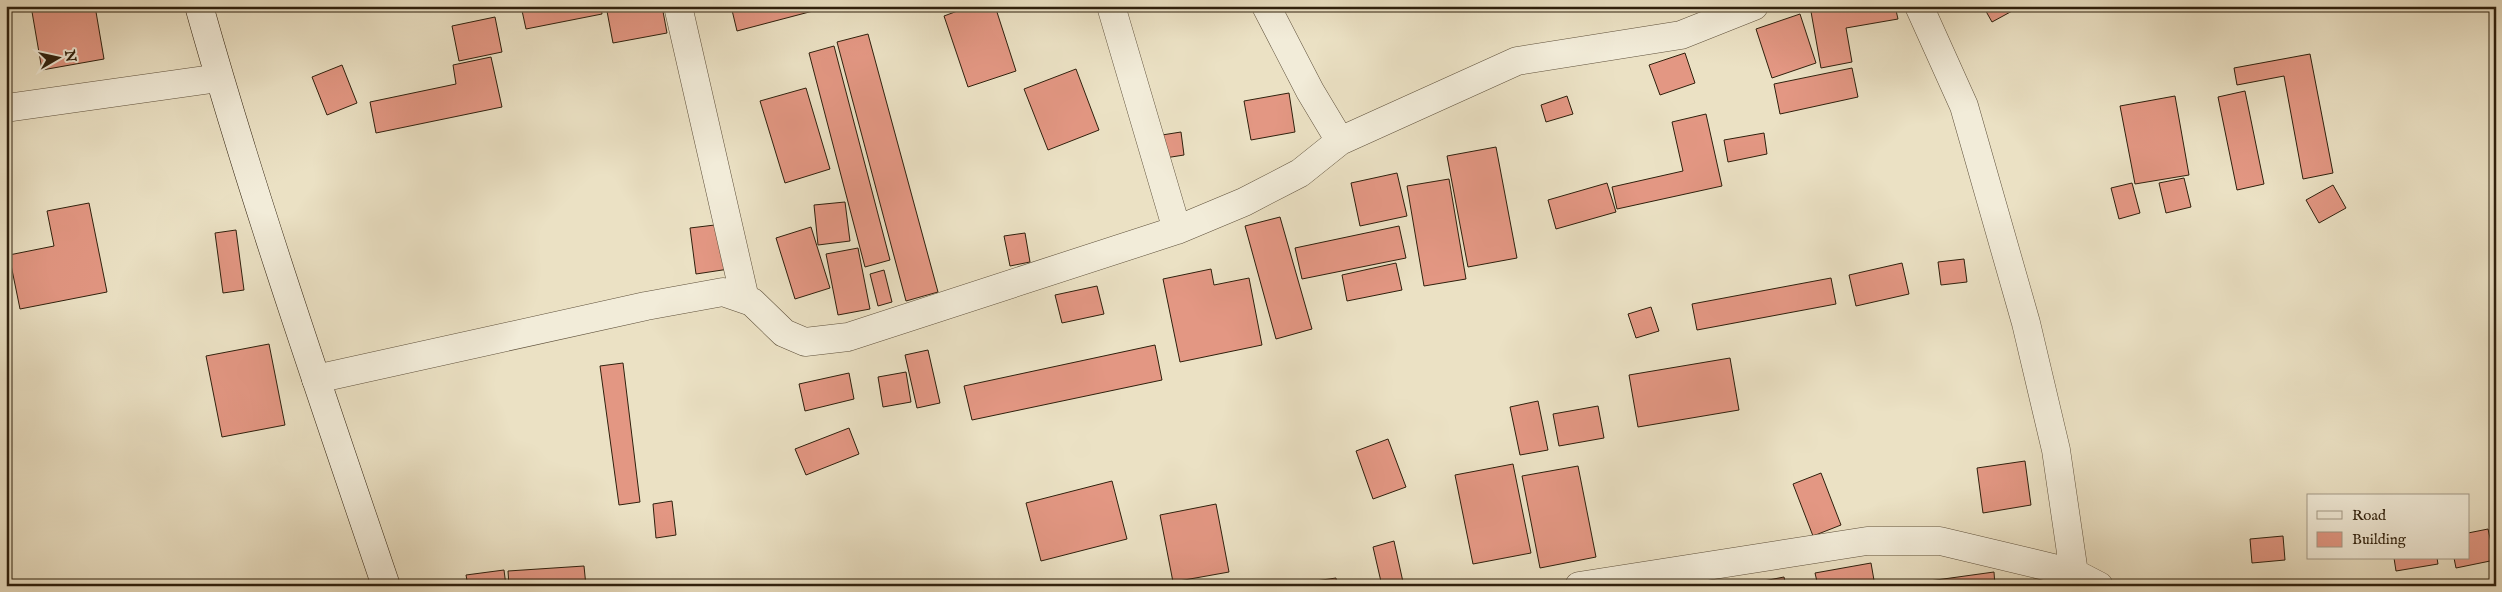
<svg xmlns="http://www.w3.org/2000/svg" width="2502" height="592" font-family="'IM FELL English',serif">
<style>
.building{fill:#e39783;stroke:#2f200d}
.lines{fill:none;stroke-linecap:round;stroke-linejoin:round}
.minor-casing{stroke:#5e503b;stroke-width:29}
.secondary-casing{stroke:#2f200d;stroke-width:29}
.minor{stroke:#f2ecd9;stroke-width:28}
.secondary{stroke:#f2ecd9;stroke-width:28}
</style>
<rect width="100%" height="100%" fill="#ebe1c4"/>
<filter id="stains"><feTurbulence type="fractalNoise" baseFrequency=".004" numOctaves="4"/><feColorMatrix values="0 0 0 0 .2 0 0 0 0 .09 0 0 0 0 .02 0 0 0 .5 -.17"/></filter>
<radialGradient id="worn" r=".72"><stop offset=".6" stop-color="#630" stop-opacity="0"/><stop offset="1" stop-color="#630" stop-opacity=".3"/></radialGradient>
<!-- building -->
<path class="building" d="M31,6H95L104,59L42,70Z
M521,6H601L602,14L526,29Z
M606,6H662L667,33L613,43Z
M731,6H832L737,31Z
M971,6H995L1016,71L968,87L944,16Z
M1810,6H1895L1898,19L1846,28L1852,62L1821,68Z
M1983,6H2012L2014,10L1992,22Z
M1800,14L1816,63L1772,78L1756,29Z
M495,17L502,52L459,61L452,26Z
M868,34L938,292L906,301L837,42Z
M834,46L890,260L865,267L809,53Z
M1685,53L1695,83L1660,95L1649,65Z
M2310,54L2333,173L2303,179L2284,76L2237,85L2234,68Z
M491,57L502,107L376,133L370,102L456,84L453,65Z
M342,65L357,103L327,115L312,77Z
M1852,68L1858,97L1780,114L1774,84Z
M1076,69L1099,130L1048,150L1024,89Z
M806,88L830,169L785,183L760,101Z
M2245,91L2264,184L2237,190L2218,97Z
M1289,93L1295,132L1251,140L1244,101Z
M1567,96L1573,114L1546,122L1541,105Z
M2175,96L2189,175L2135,184L2120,106Z
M1706,114L1722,186L1617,209L1612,187L1683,171L1672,122Z
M1181,132L1184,155L1165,158L1162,135Z
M1764,133L1767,154L1728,162L1724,140Z
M1496,147L1517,258L1468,267L1447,156Z
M1397,173L1407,216L1360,226L1351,183Z
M2184,178L2191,207L2166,213L2159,183Z
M1449,179L1466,279L1424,286L1407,186Z
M1607,183L1616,212L1556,229L1548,200Z
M2132,183L2140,213L2119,219L2111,188Z
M2333,185L2346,208L2319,223L2306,200Z
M845,202L850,241L818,245L814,205Z
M89,203L107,292L20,309L9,255L54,246L47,211Z
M1280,217L1312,329L1276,339L1245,226Z
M723,224L729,269L696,274L690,228Z
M1399,226L1406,258L1302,279L1295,248Z
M811,227L830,288L795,299L776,238Z
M236,230L244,290L223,293L215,233Z
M1025,233L1030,262L1010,266L1004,236Z
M858,248L870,309L838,315L826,254Z
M1964,259L1967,282L1941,285L1938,262Z
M1396,263L1402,290L1347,301L1342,275Z
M1902,263L1909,294L1856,306L1849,275Z
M1211,269L1214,285L1249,278L1262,345L1180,362L1163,279Z
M884,270L892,302L878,306L870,274Z
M1831,278L1836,304L1697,330L1692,304Z
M1097,286L1104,314L1062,323L1055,295Z
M1651,307L1659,331L1636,338L1628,314Z
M269,344L285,425L222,437L206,356Z
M1155,345L1162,380L972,420L964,386Z
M928,350L940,403L917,408L905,355Z
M1730,358L1739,410L1638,427L1629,375Z
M623,363L640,502L619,505L600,366Z
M906,372L911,402L883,407L878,377Z
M849,373L854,399L805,411L799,384Z
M1538,401L1548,450L1520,455L1510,407Z
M1598,406L1604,438L1559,446L1553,414Z
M849,428L859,454L806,475L795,449Z
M1388,439L1406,487L1373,499L1356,451Z
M2025,461L2031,505L1983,513L1977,468Z
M1513,464L1531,553L1473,564L1455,475Z
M1578,466L1596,557L1540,568L1522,476Z
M1821,473L1841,525L1813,536L1793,484Z
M1112,481L1127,539L1041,561L1026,503Z
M672,501L676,535L656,538L653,504Z
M1216,504L1229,572L1173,582L1160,515Z
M2488,529L2495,560L2456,568L2454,558H2468V533Z
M2283,536L2285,560L2252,563L2250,539Z
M1394,541L1403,582L1382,586L1373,547Z
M2394,558H2437L2438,564L2396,571Z
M1871,563L1875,586H1818L1815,573Z
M584,566L586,586H509L508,571Z
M504,570L506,586H468L466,575Z
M1994,572L1995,586H1900V585Z
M1784,577L1786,586H1738Z
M1336,578L1337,586H1281Z"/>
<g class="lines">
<defs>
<path id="minor" d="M678,6L745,299
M1111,6L1177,230
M1266,6L1310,91L1340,141
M1919,6L1964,106L2026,323L2056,450L2074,573
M6,108L219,78
M316,379L646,306L723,292L752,302L784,333L805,342L848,337L1177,230L1244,202L1300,173L1340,141L1517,61L1681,35L1754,6
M1579,586L1867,541H1940L2074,573L2099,586"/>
<path id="secondary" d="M199,6C254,201 321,394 386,586"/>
</defs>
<!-- minor casing -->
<use href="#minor" class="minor-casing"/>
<!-- secondary casing -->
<use href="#secondary" class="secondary-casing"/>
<!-- minor -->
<use href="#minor" class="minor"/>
<!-- secondary -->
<use href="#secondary" class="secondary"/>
</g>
<!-- margin -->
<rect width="2502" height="592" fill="none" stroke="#ebe1c4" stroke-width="25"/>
<rect x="8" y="8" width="2487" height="577" fill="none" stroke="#2f200d" stroke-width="2.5"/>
<rect x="12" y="12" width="2477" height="567" fill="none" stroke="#2f200d"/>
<!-- legend -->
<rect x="2307" y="494" width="162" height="65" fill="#f2ecd9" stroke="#a49a87"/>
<rect x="2317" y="511" width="25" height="8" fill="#f2ecd9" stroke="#a49a87"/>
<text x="2352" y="520" font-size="15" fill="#2f200d">Road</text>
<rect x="2317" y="532" width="25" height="15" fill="#e39783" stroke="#a49a87"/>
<text x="2352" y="544" font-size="15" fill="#2f200d">Building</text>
<!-- north arrow -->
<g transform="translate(58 58) rotate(81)" stroke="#f2ecd9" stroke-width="4" paint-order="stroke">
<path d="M0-4L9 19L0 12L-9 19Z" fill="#2f200d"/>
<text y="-8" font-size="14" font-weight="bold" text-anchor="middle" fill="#2f200d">N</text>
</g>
<rect width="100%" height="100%" filter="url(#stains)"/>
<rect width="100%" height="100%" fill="url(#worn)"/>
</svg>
